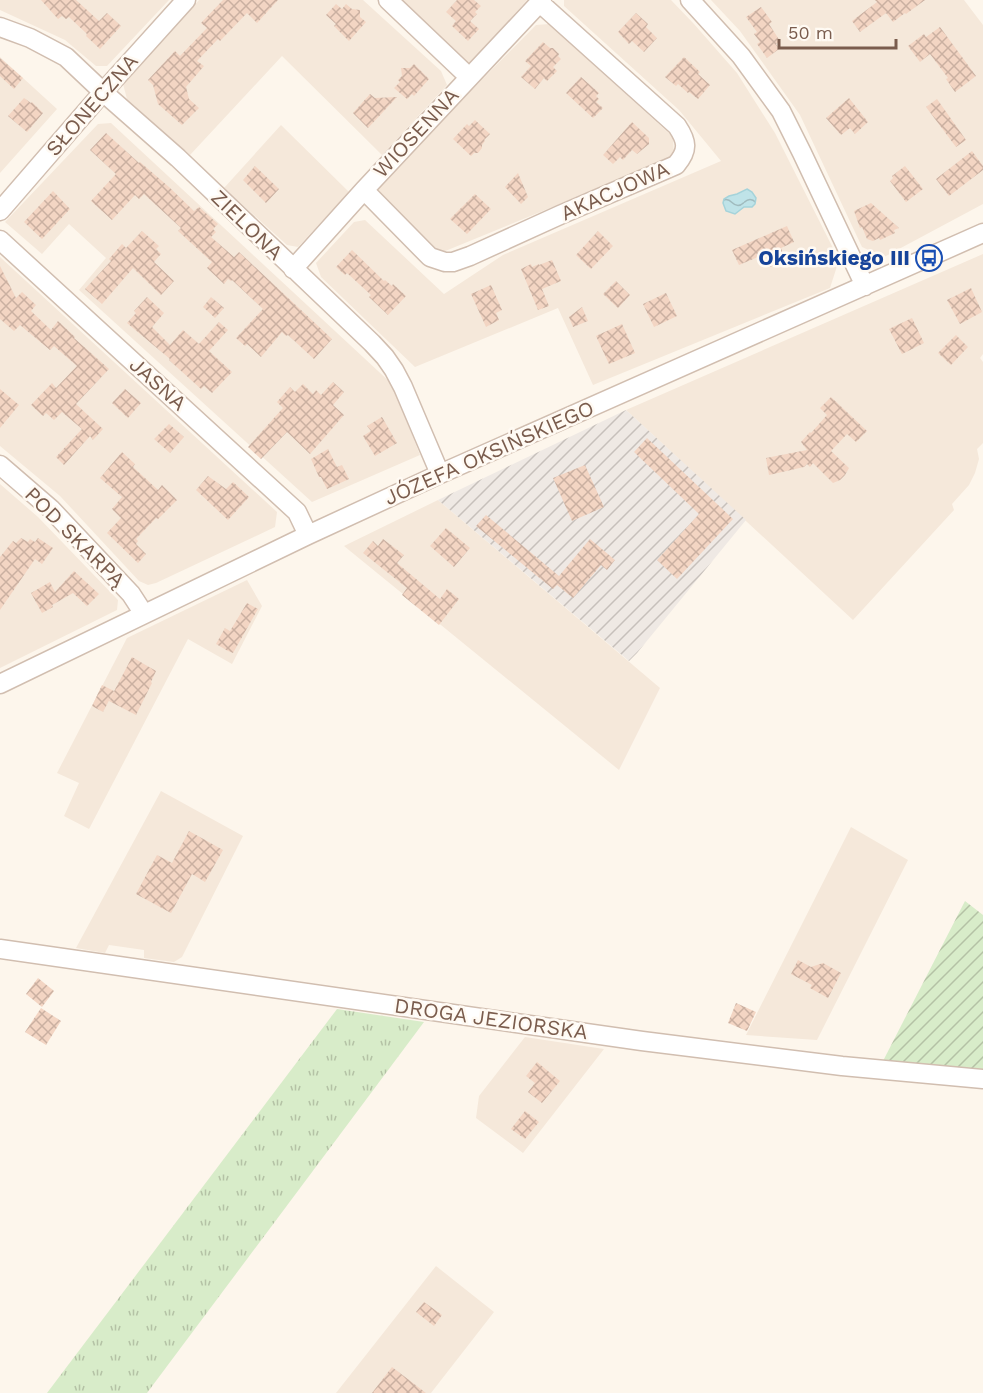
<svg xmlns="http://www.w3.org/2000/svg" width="983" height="1393" font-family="'Work Sans',sans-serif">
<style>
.residential{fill:#f5e8da}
.industrial{fill:url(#industrial-furrows)}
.grass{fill:url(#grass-tufts)}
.garden{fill:url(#garden-furrows)}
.water{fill:url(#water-waves);stroke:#a5d3da;stroke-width:1.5}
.building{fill:url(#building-cross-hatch)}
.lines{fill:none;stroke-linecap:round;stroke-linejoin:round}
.street-casing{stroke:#d1beb0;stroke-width:21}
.street{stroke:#fff;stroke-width:18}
.labels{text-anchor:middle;stroke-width:5;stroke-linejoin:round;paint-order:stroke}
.street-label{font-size:21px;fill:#7a5c4d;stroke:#fffaf3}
.transit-label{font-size:21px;font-weight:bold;fill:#164399;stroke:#fffaf3;text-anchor:end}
</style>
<defs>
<pattern id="industrial-furrows" width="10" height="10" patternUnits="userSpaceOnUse" patternTransform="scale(1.5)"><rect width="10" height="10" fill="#efe9e4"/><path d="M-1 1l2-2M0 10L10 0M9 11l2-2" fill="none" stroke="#c7c0bb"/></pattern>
<pattern id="grass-tufts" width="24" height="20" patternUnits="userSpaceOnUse" patternTransform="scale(1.5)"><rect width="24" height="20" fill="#d8ecc9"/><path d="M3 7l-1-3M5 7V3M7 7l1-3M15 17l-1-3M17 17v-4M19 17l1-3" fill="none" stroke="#b4c2a5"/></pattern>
<pattern id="garden-furrows" width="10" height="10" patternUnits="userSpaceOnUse" patternTransform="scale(1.5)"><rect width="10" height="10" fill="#d8ecc9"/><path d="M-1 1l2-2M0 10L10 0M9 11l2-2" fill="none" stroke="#b4c2a5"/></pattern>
<pattern id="water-waves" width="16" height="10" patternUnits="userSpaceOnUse" patternTransform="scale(1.5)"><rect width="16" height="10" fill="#bfe3e8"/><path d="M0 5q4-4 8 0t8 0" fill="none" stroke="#a0bbbe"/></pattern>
<pattern id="building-cross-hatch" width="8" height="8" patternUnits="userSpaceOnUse" patternTransform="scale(1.5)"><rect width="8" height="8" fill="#f3d5c3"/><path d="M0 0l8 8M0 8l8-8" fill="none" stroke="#cab0a1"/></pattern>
</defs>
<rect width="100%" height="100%" fill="#fdf6ec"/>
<!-- residential -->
<path class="residential" d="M0,0H169L107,66H96L65,40L0,10Z
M199,0H363L441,71L447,85L382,155L282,56L190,155L127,99L123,84Z
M396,0H527L467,67Z
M564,0H671L694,24L737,73L775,133L839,260L830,288L593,385L558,308L415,367L321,277L316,263L354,222L365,220L444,294L503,255L721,161L679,110L564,6Z
M711,0H964L983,25V204L884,257L862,247L800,115L740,31Z
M549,24L673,137L674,157L438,254L379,200L375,188L536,25Z
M0,57L57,109L0,173Z
M111,123L392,384L420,455L312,502L79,290L106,258L69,224L42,254L5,222L98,124Z
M281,125L349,192L298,247L287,245L224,188Z
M983,254V354L980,358L983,362V443L977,449L979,459L975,473L969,485L952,504L954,510L853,620L626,410Z
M0,257L277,512L275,527L156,583L148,585L139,581L60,496L0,446Z
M0,484L38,517L118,600L117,610L0,668Z
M438,500L660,688L619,770L344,546Z
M247,580L262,606L232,664L188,639L89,829L64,816L79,783L57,773L127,638Z
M161,791L243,836L182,957L174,962L144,958V950L109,945L105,953L76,948Z
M851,827L908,860L817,1040L746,1035Z
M525,1037L604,1049L523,1153L476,1118L479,1096Z
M436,1266L494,1312L431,1393H336Z"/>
<!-- industrial -->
<path class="industrial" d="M626,410L746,520L637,653L629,661L438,500Z"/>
<!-- grass -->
<path class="grass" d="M337,1009L424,1022L147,1393H47Z"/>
<!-- garden -->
<path class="garden" d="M965,901L983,915V1069L883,1061Z"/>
<!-- water -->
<path class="water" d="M747,189L752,192L756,198L755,204L752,207H744L735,214L726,211L723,203L724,199L729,196L737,194Z"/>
<!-- building -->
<path class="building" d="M41,0H76L99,21L107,13L121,26L100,49L86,36L87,34L69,17L66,19L62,16L58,19Z
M223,0H278L257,23L247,13L220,41L218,39L197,61L204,66L186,87L189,99L199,108L182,125L158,104L153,85L148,80L175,51L180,56L207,28L201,23Z
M457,0H474L481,6L475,12L477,14L470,21L479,29L468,41L452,26L456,21L446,12Z
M875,0H925L906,14L905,13L893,22L886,13L860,32L852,21L877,2Z
M336,4L342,9L346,4L352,9L360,10V17L366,22L349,41L334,26L336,24L326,15Z
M761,7L772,22L769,24L780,41L776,44L779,49L767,58L757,44L760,42L754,34L757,32L746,17Z
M636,13L648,24L646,27L657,38L644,52L632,41L629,44L618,32Z
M940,27L976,76L955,92L946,79L948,78L930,54L920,62L908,46L924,34L926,37Z
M543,42L550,48H553L559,54L558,56L561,59L553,67L557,71L547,81L544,78L535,89L521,77L531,66L525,61Z
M684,57L700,72L698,74L710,85L698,99L689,92L688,93L678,84L676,86L665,77Z
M0,58L23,78L14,89L0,76Z
M414,64L429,79L414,96L412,94L407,99L394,88L400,82L398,80L402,76L401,68H410Z
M581,77L599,93L596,96L599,99L596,102L603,108L593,118L566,93Z
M370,94L375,98L397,97L368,128L353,113Z
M24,98L31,103L32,102L43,113L27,132L8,116Z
M849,98L868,122L855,134L850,128L841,135L826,118Z
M937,99L966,140L956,147L926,107Z
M475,120L490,134L484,140L485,141L482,145V148L478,153H474L471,156L453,139L467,124L469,126Z
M632,122L649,138V144L637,154L632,150L623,160L620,157L613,164L603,155Z
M106,133L139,163L140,162L169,187L194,211L199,207L218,224L213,229L216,232L211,237L234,257L239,252L332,339L314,359L288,335L286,336L282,332L261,357L247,344L245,346L236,338L263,309L232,280L231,281L228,279L224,284L207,268L212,262L178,231L181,228L144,194L139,199L135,195L112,220L91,201L116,174L90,150Z
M972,151L983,166V170L949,196L936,179Z
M255,166L279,189L266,203L243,180Z
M905,166L923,189L906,202L890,181L893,178L892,176Z
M518,173L528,197L521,204L505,187Z
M53,191L70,209L42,239L24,222Z
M475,194L491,209L467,234L450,219Z
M871,203L899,228L894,230L895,233L880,240L879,238L873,241L867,239L862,227L860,228L854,211Z
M787,226L794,242L781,248L786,260L770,267L765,254L739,265L732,250Z
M142,231L159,246L156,249L161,254L154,262L174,281L161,295L133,268L102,304L85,289L111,261L109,259L122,244L126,248Z
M598,231L613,246L591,269L576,255Z
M352,250L384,281L385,280L392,286L393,284L406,296L388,315L369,297L371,295L347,273L345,275L336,267Z
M552,260L561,281L542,289L549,306L538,310L521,269L531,264L532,267L539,264V265Z
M0,266L16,298L22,292L36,305L31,311L51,330L58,321L75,337L74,338L109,369L76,404L103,429L93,440L90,436L64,465L56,457L82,429L62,412L54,420L46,413L43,416L31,405L52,383L56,388L77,366L54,346L50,350L20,325L14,331L0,319Z
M616,281L630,295L618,308L603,294Z
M491,285L502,310L496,313L499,320L486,327L471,294Z
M971,288L982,312L960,324L947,300Z
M666,293L677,316L654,327L643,304Z
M147,297L164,313L152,327L170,345L183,330L199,344L219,322L228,330L209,351L232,372L212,393L204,386L201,389L169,360L170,359L127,323L136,313L134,311Z
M211,297L224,308L215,318L203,307Z
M582,307L588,321L573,327L569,317Z
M912,318L924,343L902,354L889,329Z
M622,324L635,353L609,364L596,336Z
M956,335L968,347L951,365L938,353Z
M333,382L344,392L333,405L344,415L310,454L287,432L261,459L248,447L283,408L277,402L290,387L295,392L303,384L313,394L316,390L321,395Z
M0,389L19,405L0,428Z
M125,389L141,403L128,418L112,403Z
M831,397L867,431L856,442L847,434L831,451L849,468L845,475L840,480L833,483L813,463L810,467L807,464L804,467L769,475L766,458L807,450L801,442L810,432L811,433L827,415L820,408Z
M382,417L397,443L375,456L363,436L371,431L367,426Z
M169,424L184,437L170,453L154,439Z
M647,438L733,519L677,579L657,560L699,514L634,452Z
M328,449L337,467L342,465L349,479L327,489L321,477H319L311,459Z
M122,452L135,464L133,467L158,490L162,485L177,500L158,519L156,518L136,539L138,541L136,544L146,554L138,563L107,533L121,518L112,509L122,497L100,478Z
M585,465L604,507L572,521L553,478Z
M208,476L226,489L233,482L249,497L228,520L196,490Z
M486,515L559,576L590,539L615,560L607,570L601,565L573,598L557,585L553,589L476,526Z
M446,528L470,548L454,567L430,546Z
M21,538L28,542L30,539L35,542L38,538L53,548L42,564L35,559L0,610V557L13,541L16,543Z
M383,539L404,555L397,563L440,599L447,589L459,599L439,625L402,595L407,588L363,553L373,541L378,546Z
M74,571L99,594L87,606L73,593L52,605L53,607L42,613L31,593L50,582L55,592Z
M247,603L258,609L233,653L228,651L216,644L225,628L230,631Z
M132,657L156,671L151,682L152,683L136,715L109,701Z
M102,685L114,691L103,712L92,706Z
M189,831L223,850L205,882L192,874L171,913L136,894L157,855L172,863Z
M798,960L811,967L823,963L841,973L828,998L810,988L812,985L791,974Z
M38,978L54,991L42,1007L26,994Z
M736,1003L756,1012L747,1031L728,1023Z
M41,1008L61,1021L46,1045L25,1032Z
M537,1062L560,1081L542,1103L528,1092L535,1083L526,1076Z
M525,1111L539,1122L525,1139L511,1129Z
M424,1302L442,1315L434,1326L416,1312Z
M392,1367L426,1393H372Z"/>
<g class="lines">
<defs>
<path id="street" d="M388,0L469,77
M690,0L741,56L781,111L802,153L865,286
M0,27L30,38L66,57L103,92L178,158L372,343L385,357L394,370L403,387L440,474
M364,190L430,257L445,262H453L470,256L560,215L676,165C689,150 687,141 677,126L540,3
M0,211L103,92L186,0
M0,240L297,512L308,535
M293,269L364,190L542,0
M0,465L51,509L131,594L144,614
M0,684L308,535L440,474L983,233
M0,949L642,1041L842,1066L983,1079"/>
</defs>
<!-- street casing -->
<use href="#street" class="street-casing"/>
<!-- street -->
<use href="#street" class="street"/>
</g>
<!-- icons -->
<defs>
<symbol id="bus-ring" viewBox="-11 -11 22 22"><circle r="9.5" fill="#fffaf3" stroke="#1a4fb4" stroke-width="1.5"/><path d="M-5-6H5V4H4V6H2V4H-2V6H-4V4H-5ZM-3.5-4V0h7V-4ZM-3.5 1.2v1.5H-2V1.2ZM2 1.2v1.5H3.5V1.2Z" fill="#1a4fb4"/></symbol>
</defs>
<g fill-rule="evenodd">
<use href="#bus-ring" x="914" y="243" width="30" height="30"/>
</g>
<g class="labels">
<!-- street labels -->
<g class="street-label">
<text transform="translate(92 105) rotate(-49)" y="7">SŁONECZNA</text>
<text transform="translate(416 133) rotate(-47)" y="7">WIOSENNA</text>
<text transform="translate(615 191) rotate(-24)" y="7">AKACJOWA</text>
<text transform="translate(247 225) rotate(44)" y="7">ZIELONA</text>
<text transform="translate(158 384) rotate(42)" y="7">JASNA</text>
<text transform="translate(489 453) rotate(-24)" y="7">JÓZEFA OKSIŃSKIEGO</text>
<text transform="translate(75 537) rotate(45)" y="7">POD SKARPĄ</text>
<text transform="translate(491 1019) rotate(8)" y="7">DROGA JEZIORSKA</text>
</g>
<!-- transit labels -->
<g class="transit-label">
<text x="910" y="265">Oksińskiego III</text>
</g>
</g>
<!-- scale -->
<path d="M779 39v9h117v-9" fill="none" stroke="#7a5c4d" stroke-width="3"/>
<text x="788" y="39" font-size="18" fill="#7a5c4d" stroke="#fffaf3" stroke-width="4.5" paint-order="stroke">50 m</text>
</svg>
